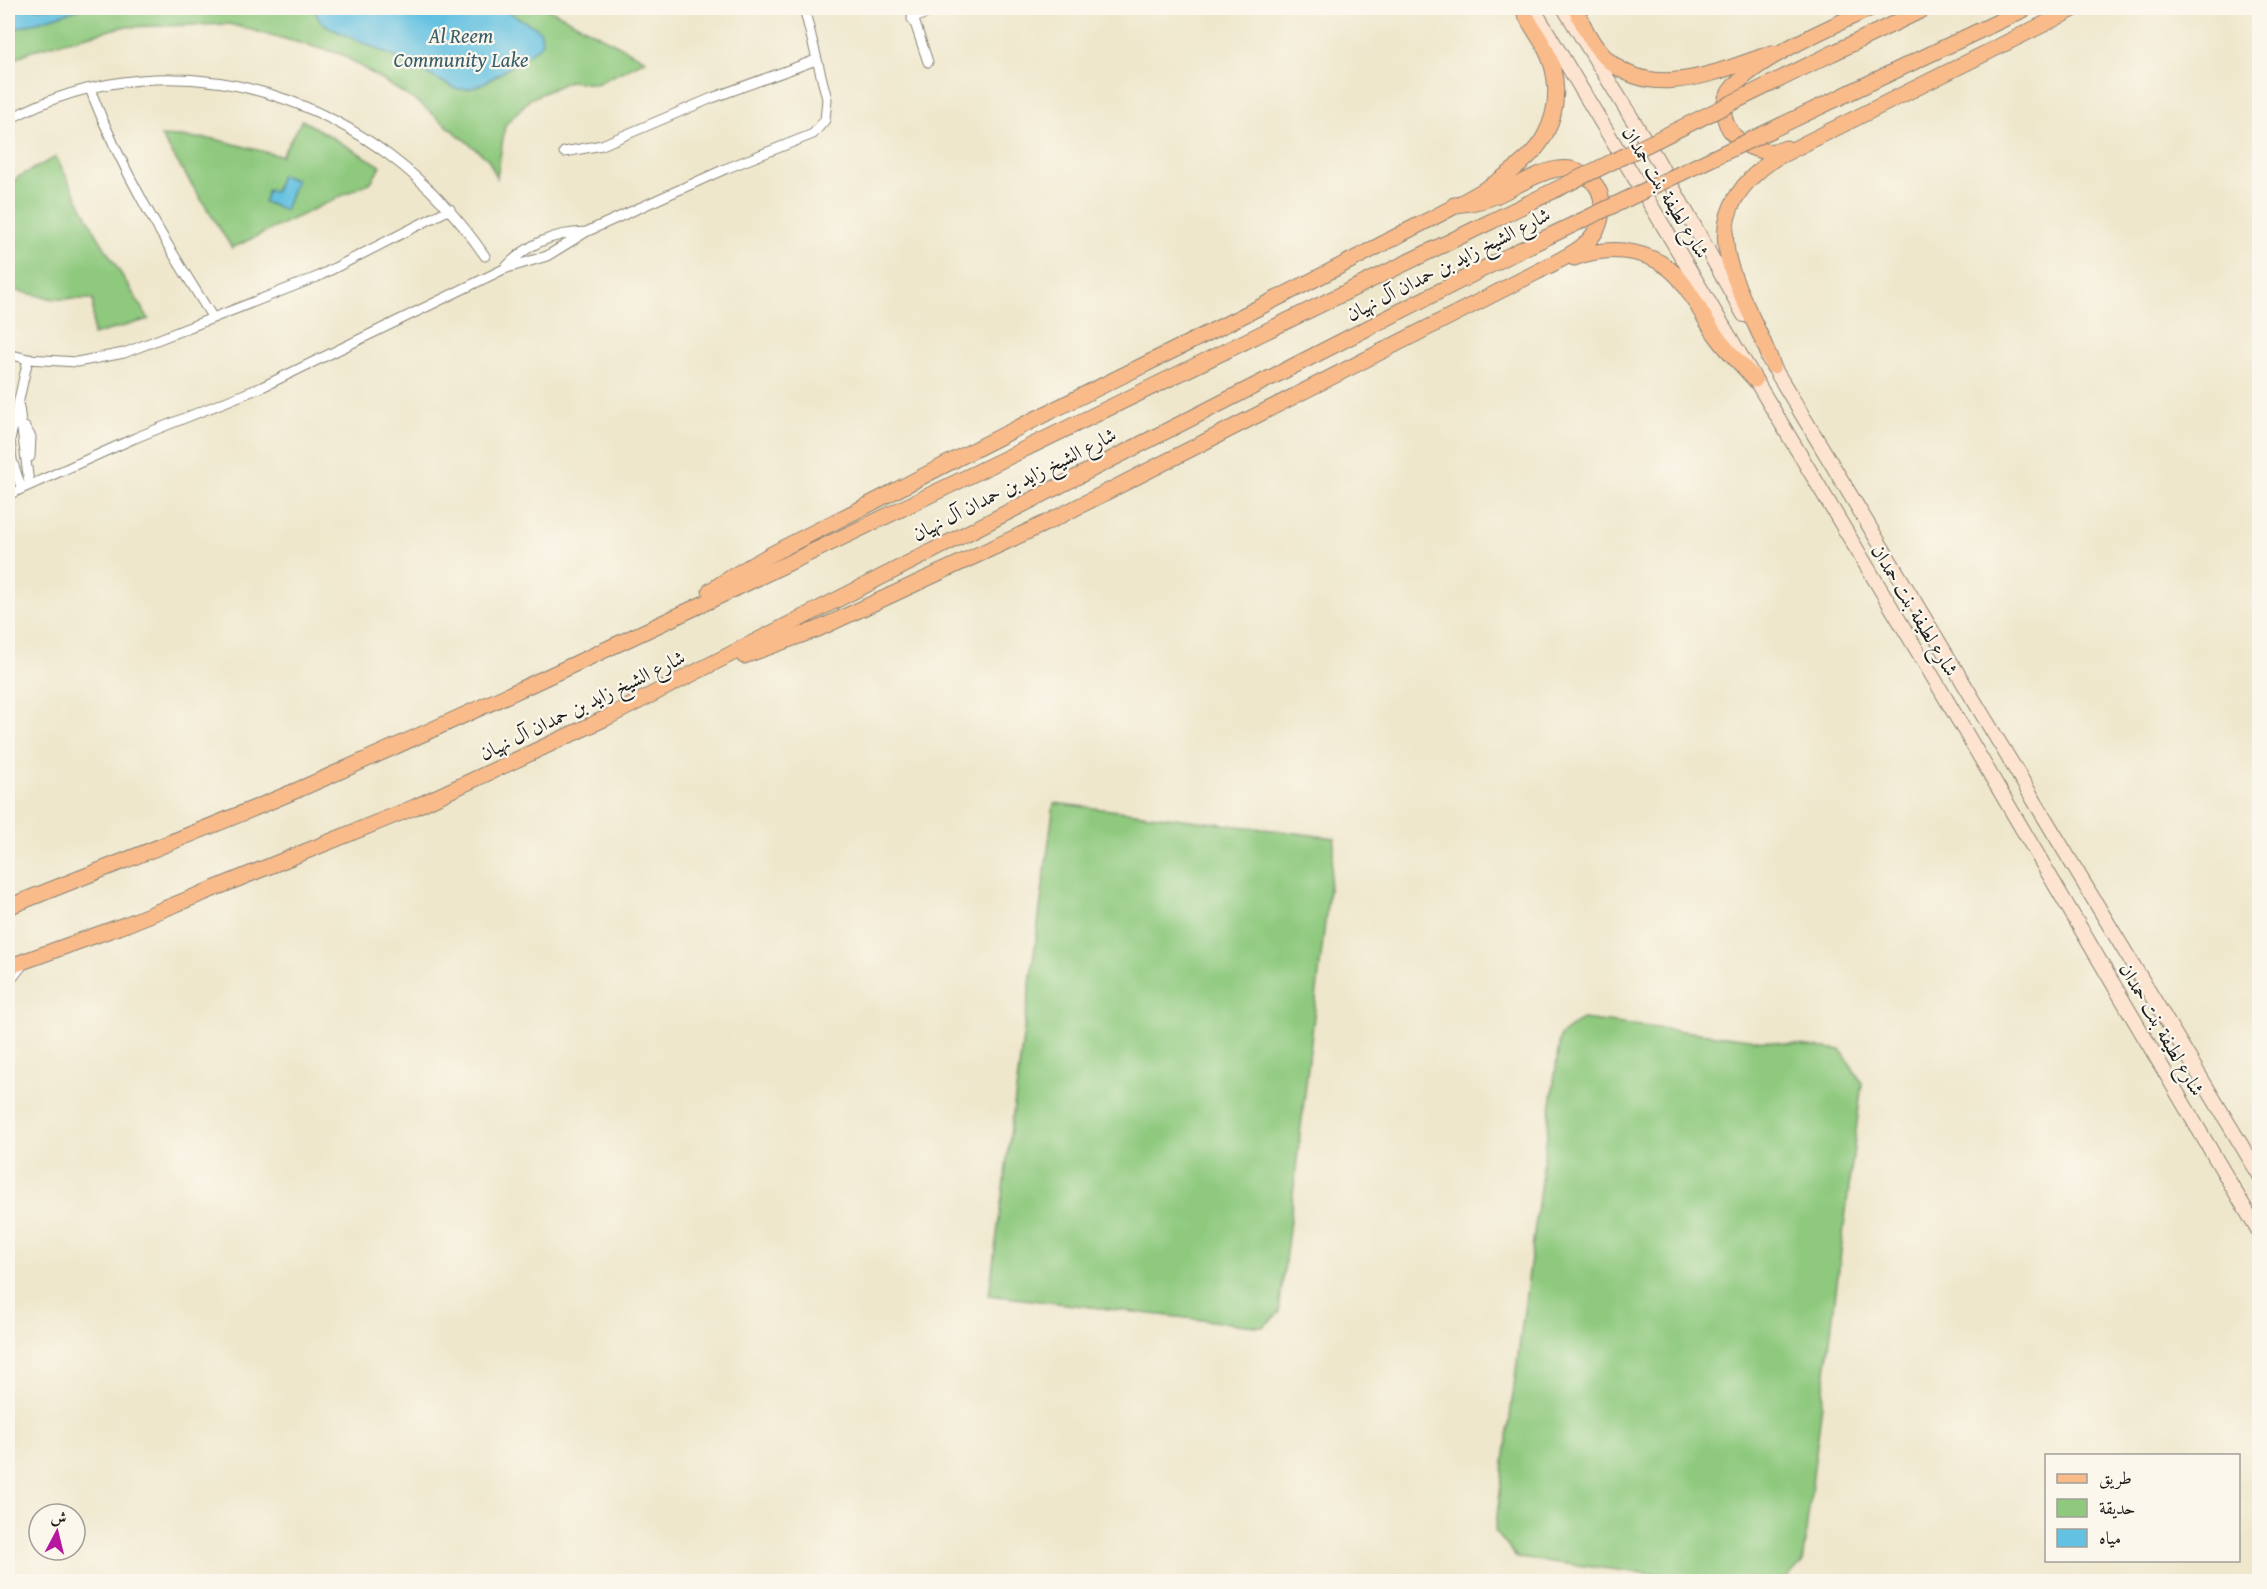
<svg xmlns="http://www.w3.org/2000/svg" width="2267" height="1589" font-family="'Gentium Book Plus',Amiri,serif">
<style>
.green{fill:#8ec97e;stroke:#55724d;stroke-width:1.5}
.water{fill:#63c1e1;stroke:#406e7e;stroke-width:1.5}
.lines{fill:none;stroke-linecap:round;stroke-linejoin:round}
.minor-casing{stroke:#868274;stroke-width:11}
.tertiary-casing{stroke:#868274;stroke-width:14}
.secondary-casing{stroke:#868274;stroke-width:16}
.primary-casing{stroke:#868274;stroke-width:17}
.minor{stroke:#fff;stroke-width:9}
.tertiary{stroke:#fff;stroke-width:12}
.secondary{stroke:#fde4d1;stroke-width:14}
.primary{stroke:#fabb8b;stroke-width:15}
.primary-bridge-casing{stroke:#868274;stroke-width:17;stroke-linecap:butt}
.primary-bridge{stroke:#fabb8b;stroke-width:15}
.labels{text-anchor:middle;stroke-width:4.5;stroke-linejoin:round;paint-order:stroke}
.street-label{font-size:20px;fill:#1c1c1c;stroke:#fbf7ec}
.water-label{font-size:21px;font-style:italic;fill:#385e6b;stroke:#fbf7ec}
</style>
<rect width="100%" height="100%" fill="#fbf7ec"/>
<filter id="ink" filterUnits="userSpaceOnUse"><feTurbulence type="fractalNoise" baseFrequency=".0167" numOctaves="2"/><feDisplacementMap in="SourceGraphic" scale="12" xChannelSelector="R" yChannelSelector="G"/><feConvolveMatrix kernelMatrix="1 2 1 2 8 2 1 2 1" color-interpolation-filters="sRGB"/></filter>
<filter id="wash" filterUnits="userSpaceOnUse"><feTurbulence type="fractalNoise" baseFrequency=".008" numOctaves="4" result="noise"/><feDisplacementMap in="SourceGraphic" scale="24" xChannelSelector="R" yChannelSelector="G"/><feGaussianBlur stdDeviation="1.35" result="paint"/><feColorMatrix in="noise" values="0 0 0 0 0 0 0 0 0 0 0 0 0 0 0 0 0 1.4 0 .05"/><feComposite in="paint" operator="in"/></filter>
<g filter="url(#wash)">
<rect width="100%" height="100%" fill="#efe7cc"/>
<!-- green -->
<path class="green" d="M8,8H547L646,60L596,84L569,81L530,99L505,125L497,178L488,159L419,103L341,54L229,24L122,27L33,50L8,62Z
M302,120L381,166L371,182L232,248L161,136L215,139L281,156Z
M56,157L97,235L149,319L93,335V299H54L8,289V187L18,177Z
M1054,803L1335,838L1279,1313L1263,1327L989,1295Z
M1582,1019L1841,1050L1862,1083L1802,1564L1783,1581H1713L1517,1558L1495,1531L1560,1036Z"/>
<!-- water -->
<path class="water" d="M8,8H83L8,31Z
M314,8H500L537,28L541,33L542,43C538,50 485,84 475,87C468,89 463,90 456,89L397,58L328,27L318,18Z
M281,175L296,180L285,210L264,202L268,190L275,192Z"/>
</g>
<g filter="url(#ink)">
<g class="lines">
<defs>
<path id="minor" d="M910,8L928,62
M912,19L939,8
M90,89C122,172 166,244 213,318
M8,120C180,27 379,100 485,256
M564,152L602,145L712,98L816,60
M504,269C527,244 552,233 586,232
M8,354L28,359L77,362L124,353L317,277L450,209
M19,407L29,483
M25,427L31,437L30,457
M21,487L12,460L10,440L28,359
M8,495L135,438L262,387L504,269L547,256L586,232L725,169L813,134L825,120L827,99L804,8"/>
<path id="tertiary" d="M8,981L23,962"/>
<path id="secondary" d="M1533,8L1936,682L2260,1234
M1564,8L1655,156L1744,315
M1768,358L2260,1176"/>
<path id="primary" d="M1575,8C1582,21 1587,36 1597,48C1642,107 1716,72 1772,53
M1835,52L1926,8
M1855,90L2027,8
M1786,148C1749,164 1703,120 1734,86C1764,55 1831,27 1871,8
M1574,258C1612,244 1657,249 1683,283C1696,301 1705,321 1718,338C1729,353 1743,366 1755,380
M1773,366C1745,288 1681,224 1774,159L2076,8
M710,591C766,553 829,526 889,494C1053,407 1223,329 1388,241C1431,217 1523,179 1545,135C1560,107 1559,74 1544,46C1537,33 1527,21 1523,8
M744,656L818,629L1046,523L1537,272C1560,259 1596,247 1601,217C1603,205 1602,192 1594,183C1565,149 1525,184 1495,196C1481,202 1469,204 1454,205
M8,907C114,864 222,824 327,777C720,602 1105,409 1492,221
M8,967L127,924L415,807L606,718L1518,251"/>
</defs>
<!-- minor casing -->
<use href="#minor" class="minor-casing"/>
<!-- tertiary casing -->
<use href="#tertiary" class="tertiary-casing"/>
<!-- secondary casing -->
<use href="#secondary" class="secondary-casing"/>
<!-- primary casing -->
<use href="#primary" class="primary-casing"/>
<!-- minor -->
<use href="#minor" class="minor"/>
<!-- tertiary -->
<use href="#tertiary" class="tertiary"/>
<!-- secondary -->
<use href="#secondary" class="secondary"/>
<!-- primary -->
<use href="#primary" class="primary"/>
<defs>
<path id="primary-bridge" d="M1492,221L1835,52
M1518,251L1855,90"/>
</defs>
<!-- primary-bridge casing -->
<use href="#primary-bridge" class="primary-bridge-casing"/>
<!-- primary-bridge -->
<use href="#primary-bridge" class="primary-bridge"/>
</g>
</g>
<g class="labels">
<!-- street labels -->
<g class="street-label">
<text transform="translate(1666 192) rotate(59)" y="7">شارع لطيفة بنت حمدان</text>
<text transform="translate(1448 264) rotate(-27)" y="7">شارع الشيخ زايد بن حمدان آل نهيان</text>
<text transform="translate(1014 484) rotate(-27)" y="7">شارع الشيخ زايد بن حمدان آل نهيان</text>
<text transform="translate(1915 610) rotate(59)" y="7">شارع لطيفة بنت حمدان</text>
<text transform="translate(582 705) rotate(-26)" y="7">شارع الشيخ زايد بن حمدان آل نهيان</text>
<text transform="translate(2162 1029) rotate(60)" y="7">شارع لطيفة بنت حمدان</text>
</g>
<!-- water labels -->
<g class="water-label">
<text x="461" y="43">Al Reem<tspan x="461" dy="24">Community Lake</tspan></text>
</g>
</g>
<!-- margin -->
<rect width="2267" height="1589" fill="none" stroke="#fbf7ec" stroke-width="30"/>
<!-- legend -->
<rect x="2045" y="1454" width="195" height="108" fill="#fbf7ec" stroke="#a29f99" stroke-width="1.5"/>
<rect x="2057" y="1474" width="30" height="9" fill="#fabb8b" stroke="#a29f99" stroke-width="1.5"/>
<text x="2099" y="1484" font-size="18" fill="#1c1c1c">طريق</text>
<rect x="2057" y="1499" width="30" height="18" fill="#8ec97e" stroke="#a29f99" stroke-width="1.5"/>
<text x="2099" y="1514" font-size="18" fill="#1c1c1c">حديقة</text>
<rect x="2057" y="1529" width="30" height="18" fill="#63c1e1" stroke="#a29f99" stroke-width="1.5"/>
<text x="2099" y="1544" font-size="18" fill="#1c1c1c">مياه</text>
<!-- north arrow -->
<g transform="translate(57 1532) rotate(7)"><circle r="28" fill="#fbf7ec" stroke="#a29f99" stroke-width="1.5"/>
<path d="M0-4.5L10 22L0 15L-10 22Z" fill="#b5179e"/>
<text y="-9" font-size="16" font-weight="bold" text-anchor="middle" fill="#1c1c1c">ش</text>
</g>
</svg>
